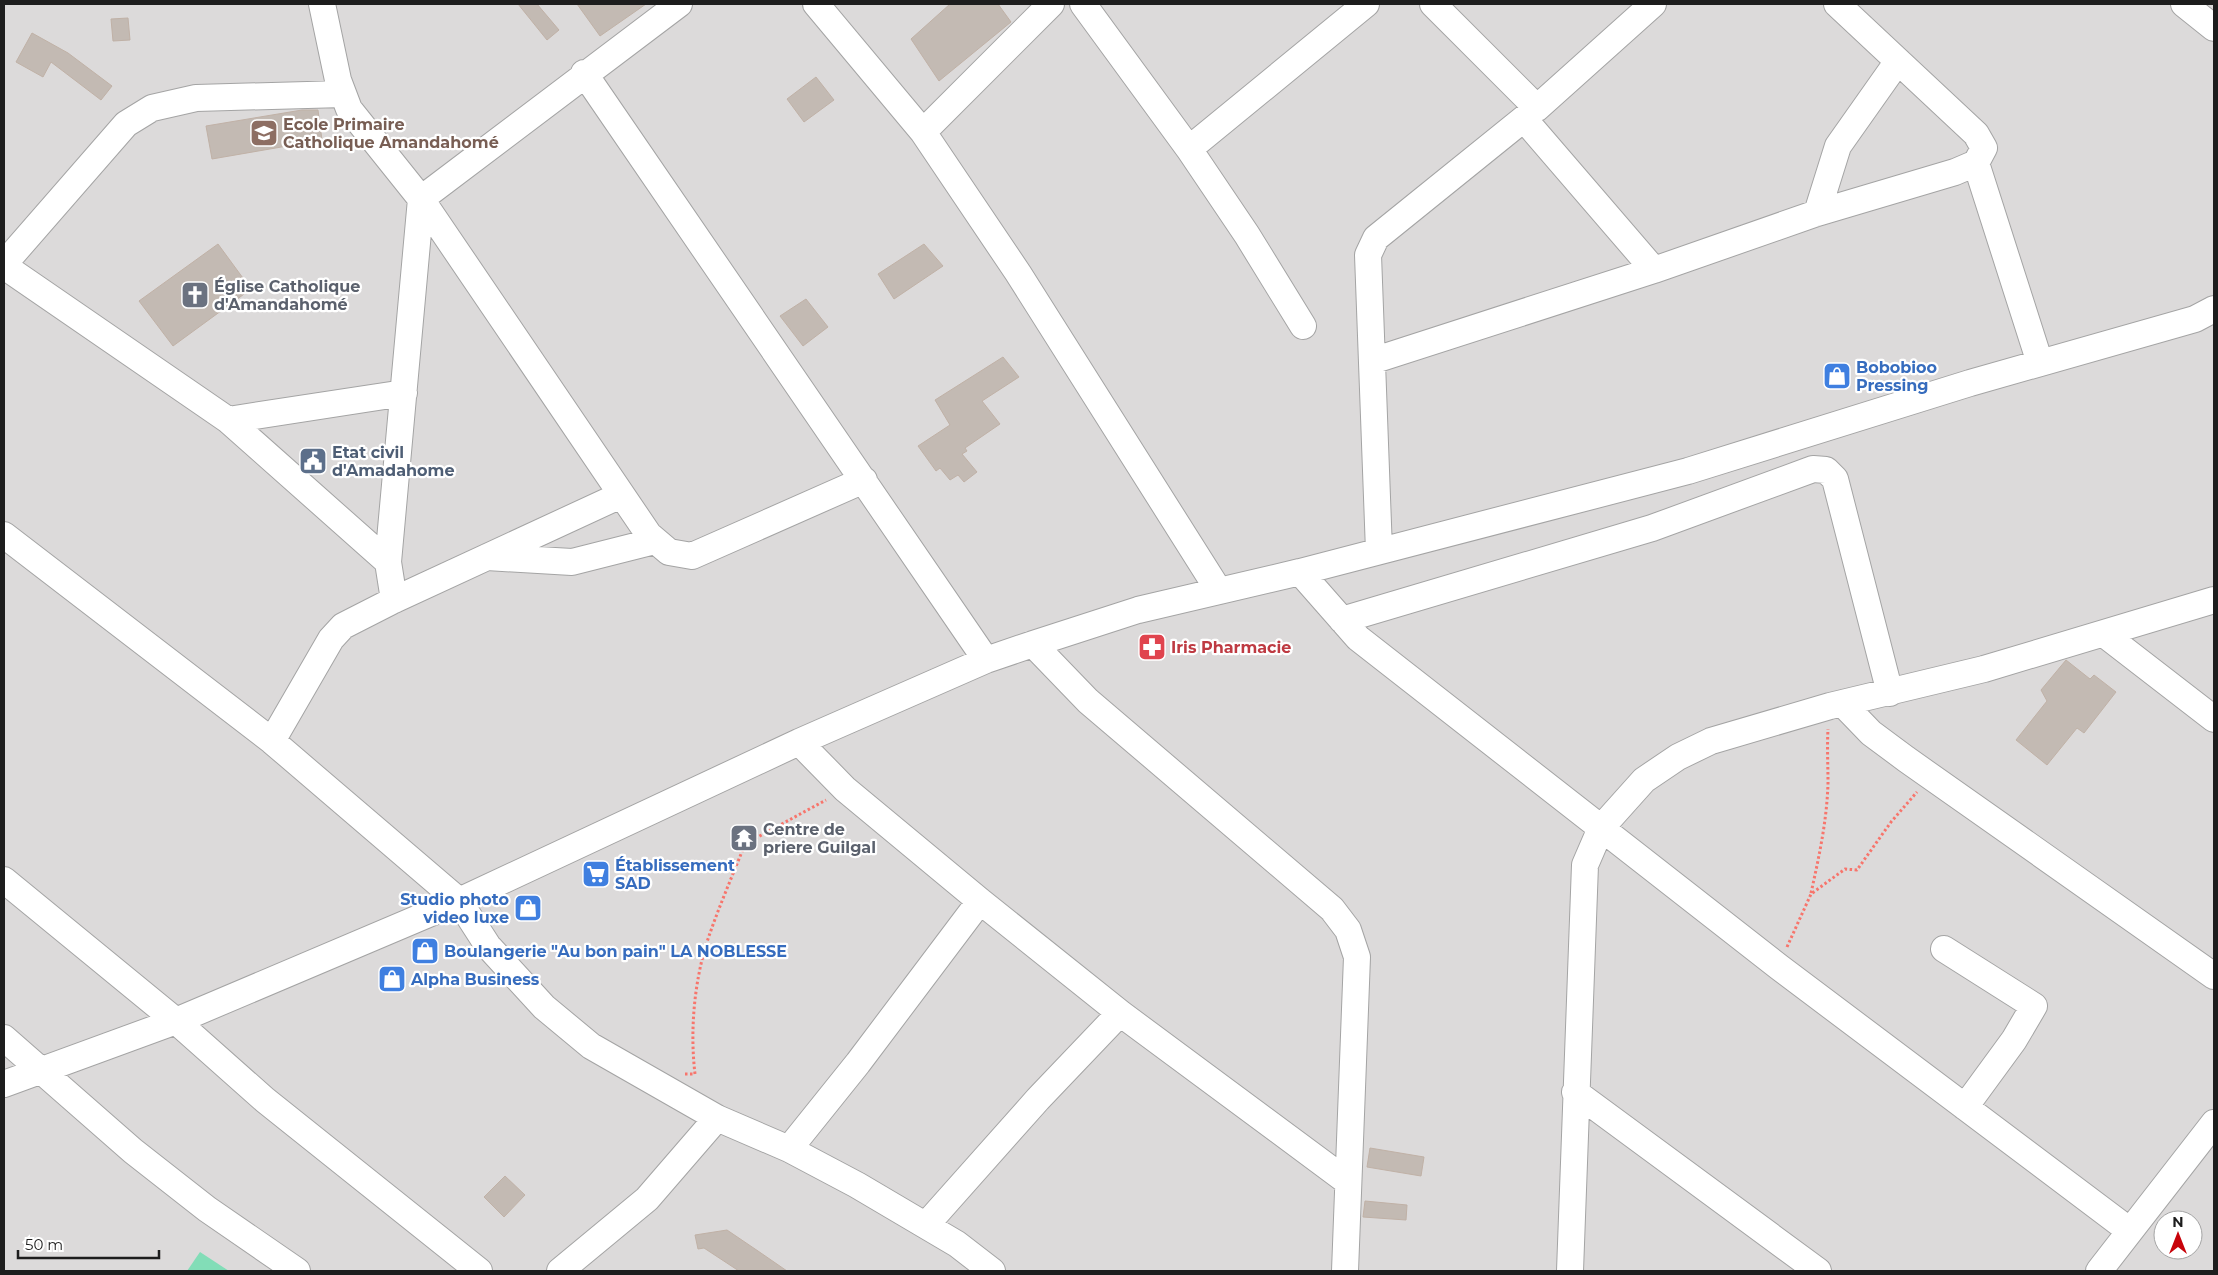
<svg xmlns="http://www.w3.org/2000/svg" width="2218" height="1275" font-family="Montserrat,sans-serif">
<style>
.residential{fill:#dcdada;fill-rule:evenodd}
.pitch{fill:#82ddb7}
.building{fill:#c3bab3;stroke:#c0b1a6}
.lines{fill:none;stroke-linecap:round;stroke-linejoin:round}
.minor-casing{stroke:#a4a4a4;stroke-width:28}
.path{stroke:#f7756c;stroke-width:3;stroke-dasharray:2.5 2.5;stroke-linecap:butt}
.minor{stroke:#fff;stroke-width:26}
.labels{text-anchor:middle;stroke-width:4.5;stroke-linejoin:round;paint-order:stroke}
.education-label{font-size:16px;font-weight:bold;fill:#785e54;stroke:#fff;text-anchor:start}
.worship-label{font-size:16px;font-weight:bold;fill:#5b616d;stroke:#fff;text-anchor:start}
.shop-label{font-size:16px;font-weight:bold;fill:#366cbe;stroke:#fff;text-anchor:start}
.service-label{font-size:16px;font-weight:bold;fill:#4e5e75;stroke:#fff;text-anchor:start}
.health-label{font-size:16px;font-weight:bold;fill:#be3a42;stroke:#fff;text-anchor:start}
</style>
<rect width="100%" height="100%" fill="#eeeae3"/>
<!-- residential -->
<path class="residential" d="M4,4H2214V1271H4ZM2163,1220H2193V1250H2163Z"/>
<!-- pitch -->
<path class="pitch" d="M200,1252L229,1271H187Z"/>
<!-- building -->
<path class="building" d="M518,4H537L559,30L547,40Z
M577,4H646L600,36Z
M950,4H998L1011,22L939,81L911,39Z
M128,18L130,40L113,41L111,19Z
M32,33L68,53L112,86L101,100L51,62L43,77L16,62Z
M816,77L834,100L804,122L787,99Z
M302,110H318L322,140L212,159L206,126Z
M218,244L251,289L173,346L139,301Z
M924,244L943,266L894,299L878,274Z
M806,299L828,327L803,346L780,316Z
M1003,357L1019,377L982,401L1000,424L965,448L967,451L962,454L977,472L964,482L958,475L950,480L940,468L936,471L918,446L950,425L935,400Z
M2066,660L2090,679L2094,675L2116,692L2084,733L2077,728L2047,765L2016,740L2047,701L2041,690Z
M1370,1148L1424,1157L1421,1176L1367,1167Z
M505,1176L525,1195L504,1217L484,1197Z
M1365,1201L1407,1205L1406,1220L1363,1217Z
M727,1230L758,1251L787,1271H739L704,1248L698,1249L695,1235Z"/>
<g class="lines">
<defs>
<path id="minor" d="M322,4L338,80L349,109L421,199L649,535L669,552L692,556L864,480
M816,4L923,132L1018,273L1219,591
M1083,4L1189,149L1247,235L1303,326
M1433,4L1537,108
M2184,4L2214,28
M584,73L986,660
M1524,119L1654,270
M923,132L1051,4
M1189,149L1366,4
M1976,163L2040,363
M1817,213L1838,146L1898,61
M4,264L126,124L152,108L196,98L343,94
M4,266L228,420L388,562
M1372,361L1654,270L1817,213L1955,172L1976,163L1984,148L1976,134L1837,4
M228,420L404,393
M4,535L272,741L459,901L488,946L544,1007L591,1046L717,1118L789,1149L857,1185L957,1244L992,1271
M1379,551L1368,255L1376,238L1537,108L1653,4
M487,557L572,562L655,541
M1300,572L1358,638L1779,967L2130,1231
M394,600L388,562L421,199L679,4
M1342,620L1652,528L1813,469L1826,470L1835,479L1890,693
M2104,634L2214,719
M1033,644L1088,701L1332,909L1348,930L1357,957L1345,1271
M1843,704L1871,733L1906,759L2214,976
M272,741L331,639L343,626L394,600L621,495
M799,742L845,789L980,901L1120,1013L1348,1182
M4,880L176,1021L265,1100L479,1271
M1944,949L2034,1006L2014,1040L1965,1107
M4,1038L133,1151L207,1209L297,1271
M4,1084L176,1021L459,901L799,742L986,660L1033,644L1138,610L1300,572L1688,471L1970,383L2195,319L2214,309
M1575,1092L1818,1271
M789,1149L858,1063L980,901
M926,1225L1038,1099L1120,1013
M560,1271L647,1199L717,1118
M1570,1271L1585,865L1601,828L1644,780L1678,757L1711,741L1830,706L1984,669L2214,600
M2099,1271L2214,1123"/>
</defs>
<!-- minor casing -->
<use href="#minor" class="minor-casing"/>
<!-- path -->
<path class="path" d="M1811,893C1819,857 1827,820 1828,783C1828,765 1827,747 1828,729
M1787,947L1811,894L1845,869L1857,870L1891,822L1917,792
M685,1074H695C690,1032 694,985 706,945C717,911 732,877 745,844L826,800"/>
<!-- minor -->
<use href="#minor" class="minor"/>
</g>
<!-- icons -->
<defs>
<symbol id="school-square" viewBox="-11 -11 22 22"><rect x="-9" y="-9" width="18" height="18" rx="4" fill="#8d6e63" stroke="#fff"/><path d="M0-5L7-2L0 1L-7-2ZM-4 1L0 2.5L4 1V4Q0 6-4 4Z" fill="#fff"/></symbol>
<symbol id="church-square" viewBox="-11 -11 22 22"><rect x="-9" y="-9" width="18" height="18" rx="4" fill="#6b7280" stroke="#fff"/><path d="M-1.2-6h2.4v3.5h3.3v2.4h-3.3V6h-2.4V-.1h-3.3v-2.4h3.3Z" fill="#fff"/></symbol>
<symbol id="shop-square" viewBox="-11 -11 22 22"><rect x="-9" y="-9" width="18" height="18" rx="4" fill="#3f7fe0" stroke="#fff"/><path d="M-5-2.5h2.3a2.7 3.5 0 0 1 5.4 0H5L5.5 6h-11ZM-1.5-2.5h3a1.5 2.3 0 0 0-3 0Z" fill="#fff"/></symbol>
<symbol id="civic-square" viewBox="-11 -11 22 22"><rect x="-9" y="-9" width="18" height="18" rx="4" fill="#5c6f8a" stroke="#fff"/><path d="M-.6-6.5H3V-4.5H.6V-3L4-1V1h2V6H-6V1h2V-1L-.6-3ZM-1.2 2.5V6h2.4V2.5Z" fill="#fff"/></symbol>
<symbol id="pharmacy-square" viewBox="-11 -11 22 22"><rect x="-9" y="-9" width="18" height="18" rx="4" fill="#e0444e" stroke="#fff"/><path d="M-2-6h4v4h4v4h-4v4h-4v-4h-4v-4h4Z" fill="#fff"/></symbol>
<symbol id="temple-square" viewBox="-11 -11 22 22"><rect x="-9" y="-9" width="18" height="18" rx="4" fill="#6b7280" stroke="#fff"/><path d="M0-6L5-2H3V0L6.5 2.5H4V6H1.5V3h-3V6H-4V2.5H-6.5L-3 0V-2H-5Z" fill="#fff"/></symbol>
<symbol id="supermarket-square" viewBox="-11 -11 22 22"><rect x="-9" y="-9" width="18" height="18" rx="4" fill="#3f7fe0" stroke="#fff"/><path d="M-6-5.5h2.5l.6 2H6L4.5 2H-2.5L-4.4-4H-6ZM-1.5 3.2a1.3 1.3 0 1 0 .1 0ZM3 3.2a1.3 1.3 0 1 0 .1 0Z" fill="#fff"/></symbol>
</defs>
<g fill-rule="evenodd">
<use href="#school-square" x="248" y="117" width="32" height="32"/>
<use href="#church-square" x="179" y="279" width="32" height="32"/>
<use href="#shop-square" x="1821" y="360" width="32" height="32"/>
<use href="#civic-square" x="297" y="445" width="32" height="32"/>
<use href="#pharmacy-square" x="1136" y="631" width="32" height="32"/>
<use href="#temple-square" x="728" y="822" width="32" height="32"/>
<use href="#supermarket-square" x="580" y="858" width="32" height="32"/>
<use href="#shop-square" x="512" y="892" width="32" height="32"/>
<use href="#shop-square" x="409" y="935" width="32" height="32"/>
<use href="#shop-square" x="376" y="963" width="32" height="32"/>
</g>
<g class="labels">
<!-- education labels -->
<g class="education-label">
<text x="283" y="130">Ecole Primaire<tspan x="283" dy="18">Catholique Amandahomé</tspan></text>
</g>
<!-- worship labels -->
<g class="worship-label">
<text x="214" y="292">Église Catholique<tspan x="214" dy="18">d'Amandahomé</tspan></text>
<text x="763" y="835">Centre de<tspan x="763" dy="18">priere Guilgal</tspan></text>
</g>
<!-- shop labels -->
<g class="shop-label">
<text x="1856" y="373">Bobobioo<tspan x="1856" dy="18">Pressing</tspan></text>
<text x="615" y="871">Établissement<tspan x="615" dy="18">SAD</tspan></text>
<text x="509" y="905" text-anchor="end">Studio photo<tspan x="509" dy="18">video luxe</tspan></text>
<text x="444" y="957">Boulangerie "Au bon pain" LA NOBLESSE</text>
<text x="411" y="985">Alpha Business</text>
</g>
<!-- service labels -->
<g class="service-label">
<text x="332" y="458">Etat civil<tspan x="332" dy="18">d'Amadahome</tspan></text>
</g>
<!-- health labels -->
<g class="health-label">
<text x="1171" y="653">Iris Pharmacie</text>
</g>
</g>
<!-- border -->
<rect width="2218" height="1275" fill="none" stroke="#1d1d1d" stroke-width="10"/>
<!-- north arrow -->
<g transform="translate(2178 1235)"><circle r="24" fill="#ffffff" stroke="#a5a5a5"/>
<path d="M0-4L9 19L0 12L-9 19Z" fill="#c8030a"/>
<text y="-8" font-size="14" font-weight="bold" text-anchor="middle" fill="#1d1d1d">N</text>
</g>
<!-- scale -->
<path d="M18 1250v8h141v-8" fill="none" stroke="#1d1d1d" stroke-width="2.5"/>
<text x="25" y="1250" font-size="15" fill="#1d1d1d" stroke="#ffffff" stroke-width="4" paint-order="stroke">50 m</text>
</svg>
